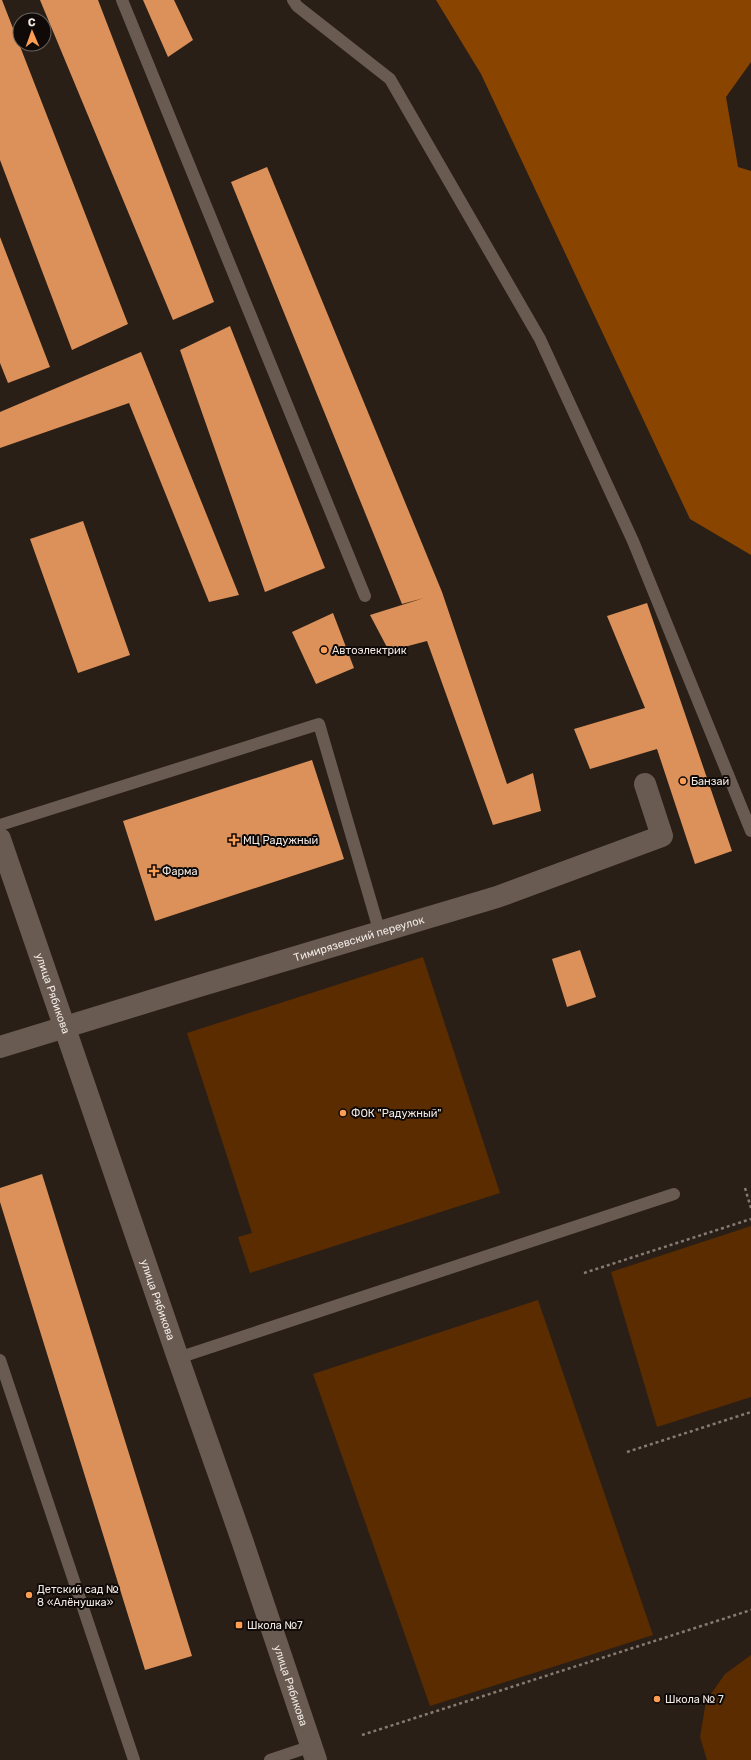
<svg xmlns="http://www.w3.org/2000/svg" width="751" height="1760" font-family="Rubik,sans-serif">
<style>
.green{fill:#5a2c00}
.forest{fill:#894500}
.building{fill:#dd915a}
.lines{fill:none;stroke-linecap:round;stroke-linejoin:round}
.path{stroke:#857b74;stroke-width:2.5;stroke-dasharray:3 3;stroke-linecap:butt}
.lane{stroke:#695b52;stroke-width:12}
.street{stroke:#695b52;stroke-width:22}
.poi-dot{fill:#fc9d54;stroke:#0f0a07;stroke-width:1.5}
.labels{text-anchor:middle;stroke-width:4;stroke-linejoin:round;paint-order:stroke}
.poi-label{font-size:11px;fill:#f1e9e4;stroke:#0f0a07;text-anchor:start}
.street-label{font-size:11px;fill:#f1e9e4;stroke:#0f0a07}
</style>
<rect width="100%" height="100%" fill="#2a1f17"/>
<!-- green -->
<path class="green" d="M423,957L500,1193L250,1273L238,1237L252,1233L187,1033Z
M751,1226V1397L657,1427L611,1272Z
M538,1300L653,1635L430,1706L313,1374Z
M751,1655V1760H707L700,1737L706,1701L725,1674Z"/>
<!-- forest -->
<path class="forest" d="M436,0H751V62L726,97L738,167L751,171V555L690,519L481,74Z"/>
<!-- building -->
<path class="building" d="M0,0H2L128,324L72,350L0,160Z
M40,0H98L214,302L173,320Z
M143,0H174L193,40L168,57Z
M267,167L442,592L507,784L533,773L541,811L493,825L427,641L389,651L370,615L424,598L402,604L231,182Z
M0,237L50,367L8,383L0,363Z
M230,326L325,568L265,592L180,350Z
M141,352L239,595L209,602L129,403L0,448V412Z
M83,521L130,655L78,673L30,539Z
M647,603L732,851L695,864L657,749L590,769L574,729L645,708L607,616Z
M333,613L354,668L316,684L292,632Z
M312,760L344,859L155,921L123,821Z
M580,950L596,997L567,1007L552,959Z
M42,1174L192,1656L145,1670L0,1202V1188Z"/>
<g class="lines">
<!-- path -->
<path class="path" d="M745,1188L751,1208
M584,1273L751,1219
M627,1452L751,1412
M362,1735L751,1610"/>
<!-- lane -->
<path class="lane" d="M122,0L365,596
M293,0L297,6L390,79L540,339L633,541L751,831
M0,825L319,724L380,933
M178,1358L674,1194
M0,1360L134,1760
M270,1760L312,1746"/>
<!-- street -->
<g class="street">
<path id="s1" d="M0,839L178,1358L243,1543L316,1760"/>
<path id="s2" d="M0,1047L199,986L497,897L662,836L645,784"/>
</g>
</g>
<!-- markers -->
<g class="poi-dot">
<circle cx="324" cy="650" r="4"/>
<circle cx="683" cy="781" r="4"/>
<path d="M232 834h4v4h4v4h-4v4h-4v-4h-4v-4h4z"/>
<path d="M152 865h4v4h4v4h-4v4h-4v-4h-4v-4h4z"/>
<circle cx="343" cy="1113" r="4"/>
<circle cx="29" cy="1595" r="4"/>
<rect x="235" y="1621" width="8" height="8" rx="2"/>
<circle cx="657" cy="1699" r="4"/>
</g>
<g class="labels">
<!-- poi labels -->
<g class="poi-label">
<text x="332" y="654">Автоэлектрик</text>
<text x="691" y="785">Банзай</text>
<text x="243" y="844">МЦ Радужный</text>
<text x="162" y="875">Фарма</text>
<text x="351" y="1117">ФОК "Радужный"</text>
<text x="37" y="1593">Детский сад №<tspan x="37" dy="13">8 «Алёнушка»</tspan></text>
<text x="247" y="1629">Школа №7</text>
<text x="665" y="1703">Школа № 7</text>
</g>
<!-- street labels -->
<g class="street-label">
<text dy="4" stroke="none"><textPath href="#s2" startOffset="375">Тимирязевский переулок</textPath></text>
<text dy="4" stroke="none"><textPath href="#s1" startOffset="163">улица Рябикова</textPath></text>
<text dy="4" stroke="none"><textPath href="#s1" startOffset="487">улица Рябикова</textPath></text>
<text dy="4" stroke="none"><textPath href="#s1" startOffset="895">улица Рябикова</textPath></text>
</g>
</g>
<!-- north arrow -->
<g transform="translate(32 32) rotate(358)"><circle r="19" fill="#0f0a07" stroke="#69635f"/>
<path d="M0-3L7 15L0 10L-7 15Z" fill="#fc9d54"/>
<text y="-6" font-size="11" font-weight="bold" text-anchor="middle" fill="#f1e9e4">С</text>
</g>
</svg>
